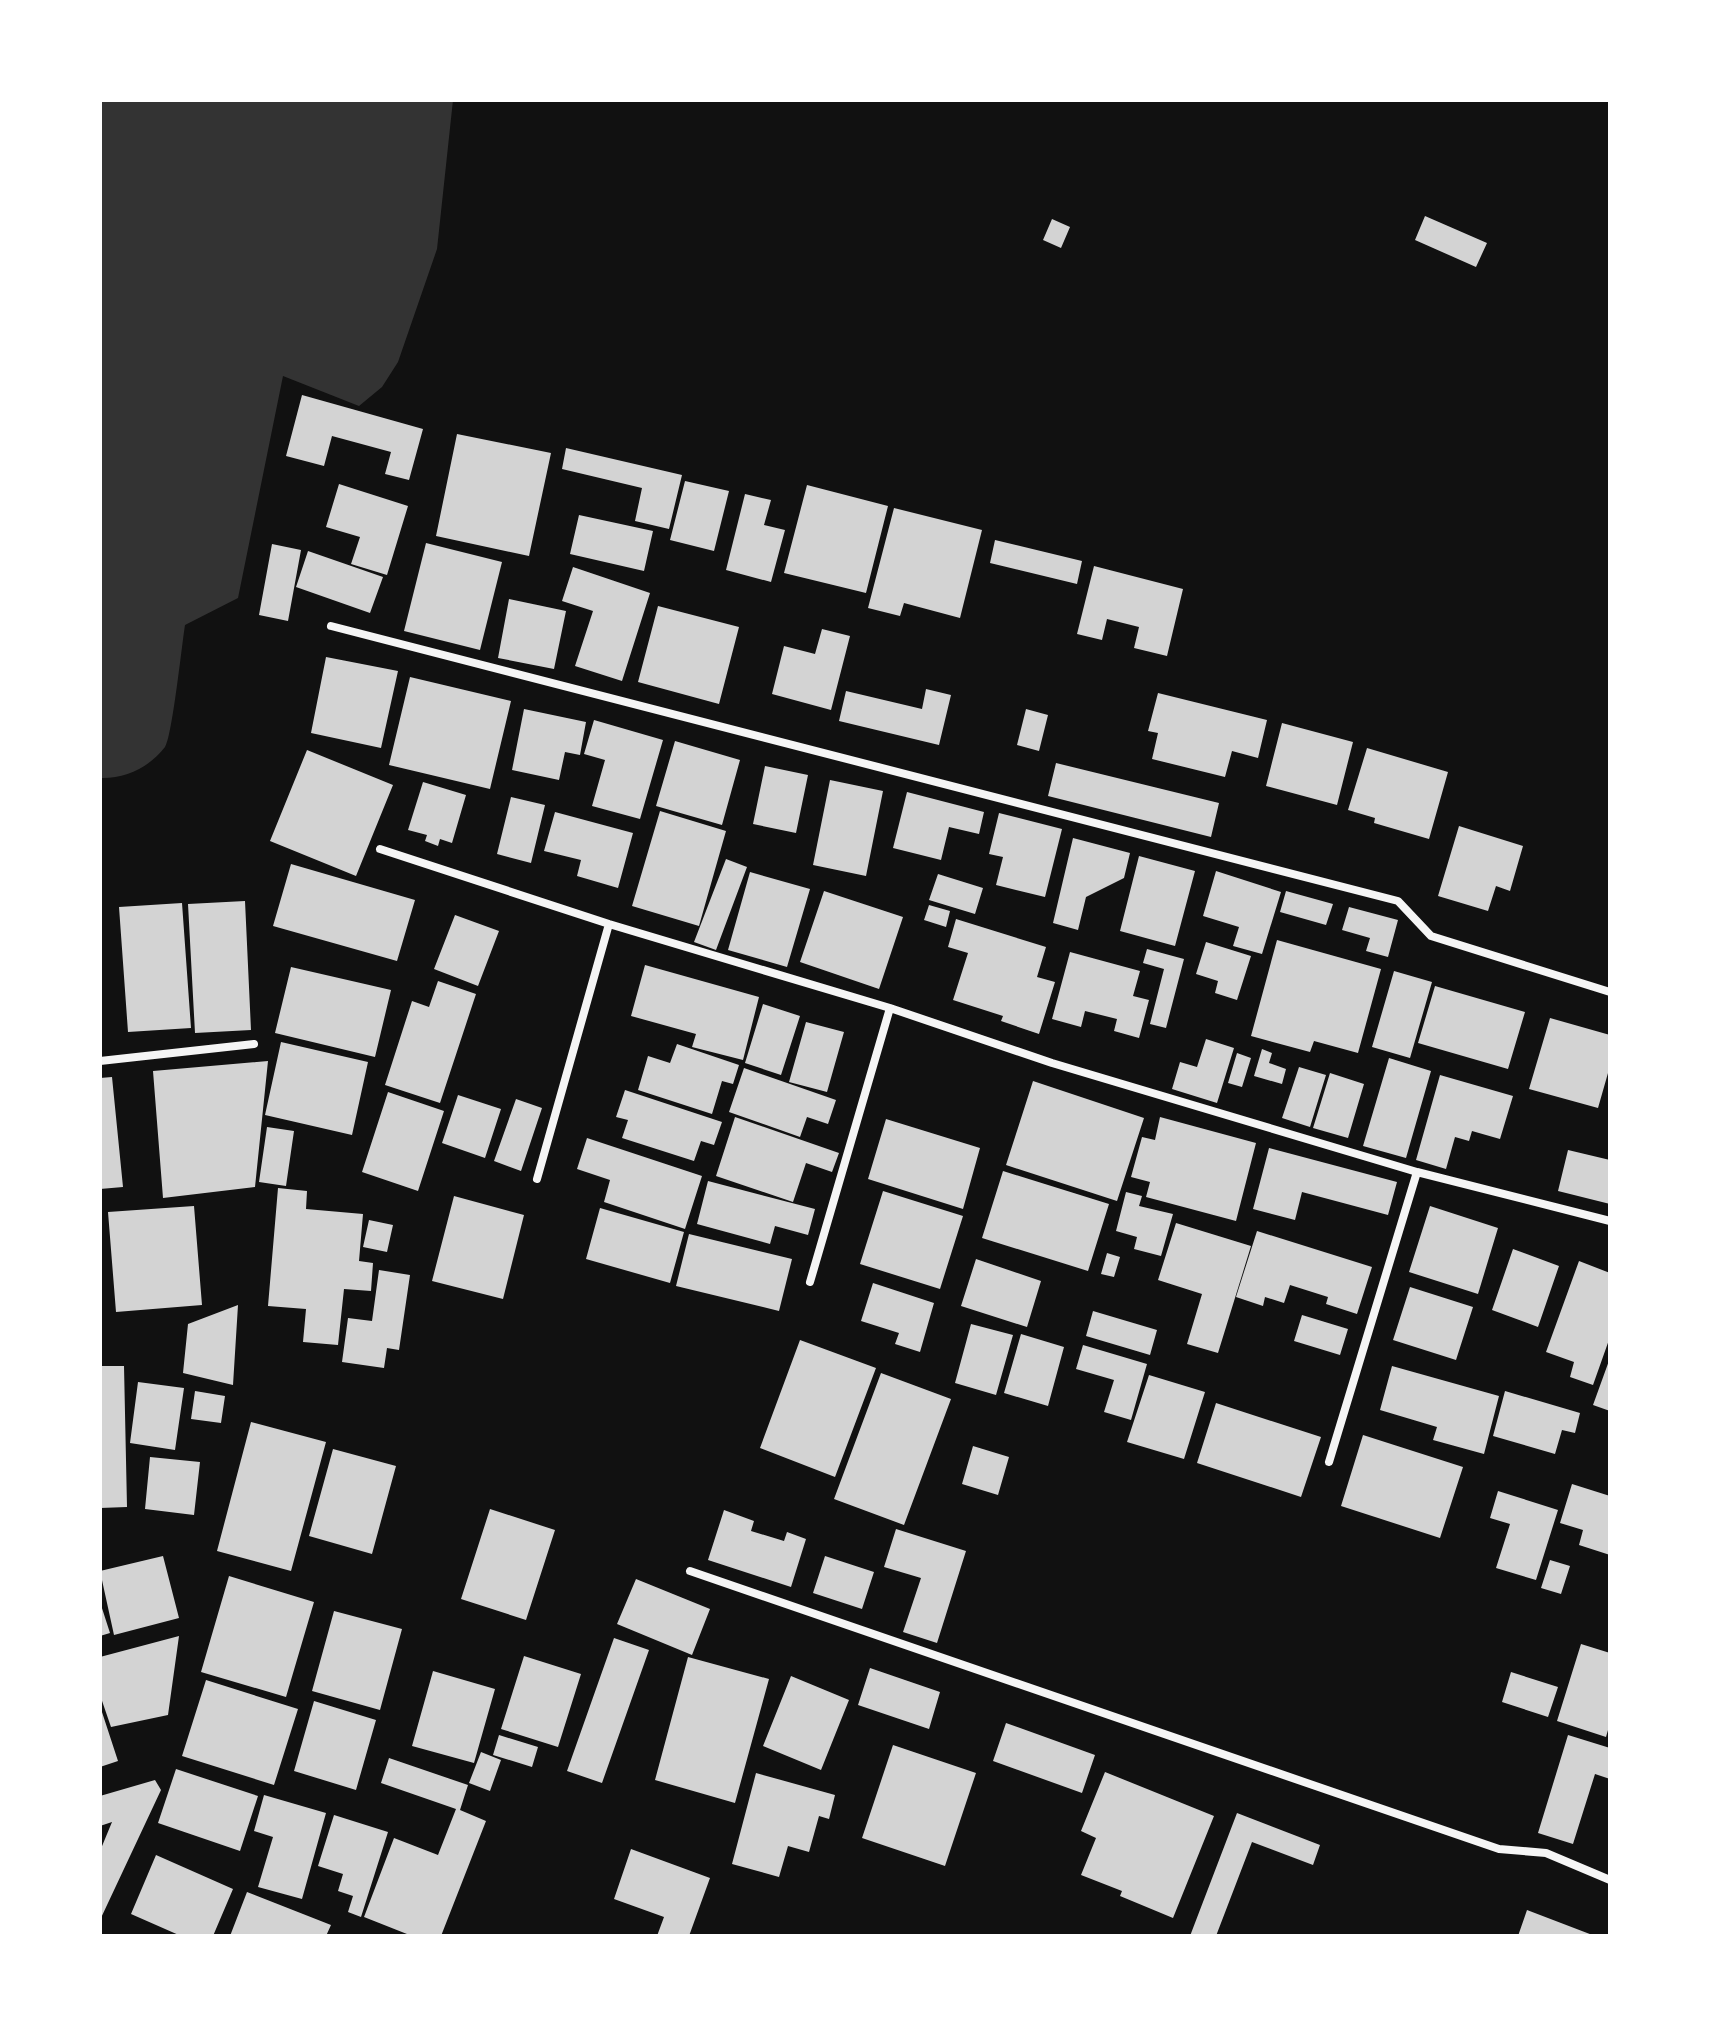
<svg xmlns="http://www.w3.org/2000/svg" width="1710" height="2036" font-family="Arial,sans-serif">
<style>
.water{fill:#333}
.building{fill:#d3d3d3}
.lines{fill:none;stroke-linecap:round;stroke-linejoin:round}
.minor{stroke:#f5f5f5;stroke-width:8}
</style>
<rect width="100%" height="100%" fill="#111"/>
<!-- water -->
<path class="water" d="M100,100H453L437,249L398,362L382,387L359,406L283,376L238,598L185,625C182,644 172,738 165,747C149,768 124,779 100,778Z"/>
<!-- building -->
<path class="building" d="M1425,216L1487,243L1476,267L1415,240Z
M1052,219L1070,227L1061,248L1043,240Z
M302,395L423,429L409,480L385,474L391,452L332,436L324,466L286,456Z
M457,434L551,453L529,556L436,536Z
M566,448L682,475L669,529L635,521L642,488L562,469Z
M685,481L729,491L714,551L670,540Z
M339,484L408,506L387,575L351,564L360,537L326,527Z
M807,485L888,506L866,593L784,573Z
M745,494L771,500L764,525L785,530L771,582L726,570Z
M894,508L982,530L960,618L904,603L900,616L868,608Z
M579,515L653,531L644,571L570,554Z
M995,540L1082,561L1077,584L990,563Z
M426,543L502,562L480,650L404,631Z
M272,544L301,550L288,621L259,615Z
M308,551L383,577L370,613L296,587Z
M1094,566L1183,589L1167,656L1134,648L1139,627L1107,619L1102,640L1077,634Z
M573,567L650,593L622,681L575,666L593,611L562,601Z
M509,599L566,611L554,669L498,658Z
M658,606L739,627L719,704L638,682Z
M822,629L850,636L831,710L772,694L784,646L815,654Z
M326,657L398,671L381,748L311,733Z
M410,677L511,701L490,789L389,765Z
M926,689L951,695L939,745L839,721L846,691L922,709Z
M1158,693L1267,720L1258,758L1232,751L1225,777L1152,759L1158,733L1148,731Z
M524,709L586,722L580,755L565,752L559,780L512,770Z
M1026,709L1048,715L1039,751L1017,745Z
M594,720L663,740L640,819L592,806L605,760L584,754Z
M1282,723L1353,742L1337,805L1266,786Z
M675,741L740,760L722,825L656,806Z
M1367,748L1448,772L1429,839L1374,823L1375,818L1348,810Z
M307,750L393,785L356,876L270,841Z
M1056,763L1219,803L1211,837L1048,796Z
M765,766L808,775L796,833L753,824Z
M830,780L883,791L866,876L813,865Z
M423,782L466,795L452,843L440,839L438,846L425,841L427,835L408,830Z
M907,792L984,812L979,834L949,827L941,860L893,848Z
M511,797L545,805L531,863L497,854Z
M660,811L726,831L699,926L632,906Z
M555,812L633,833L618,888L577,876L581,860L544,851Z
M999,813L1062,829L1045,897L996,885L1003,857L989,854Z
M1459,826L1523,846L1510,891L1496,886L1488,911L1438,896Z
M1073,838L1130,853L1124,878L1086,897L1078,930L1053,923Z
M1139,856L1195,871L1175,946L1120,931Z
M726,859L747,867L716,950L694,942Z
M291,864L415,900L397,961L273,926Z
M1216,871L1281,892L1262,954L1233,946L1239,927L1203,916Z
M750,872L810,889L787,967L728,950Z
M938,874L983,888L975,914L929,900Z
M824,891L903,917L879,989L800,962Z
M1286,891L1333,904L1326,925L1280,912Z
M245,901L251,1030L195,1033L188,904Z
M182,903L191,1028L128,1032L119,907Z
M929,905L950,911L946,927L924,920Z
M1349,907L1398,920L1388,957L1366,951L1370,938L1342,930Z
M455,915L499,931L478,986L434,969Z
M956,919L1046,947L1037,977L1055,982L1039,1034L1001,1021L1003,1016L953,1000L968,953L948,947Z
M1277,940L1381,969L1358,1053L1314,1041L1310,1052L1251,1036Z
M1206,942L1251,956L1237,1000L1215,993L1218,981L1196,974Z
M1147,949L1184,959L1166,1028L1150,1024L1164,969L1143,963Z
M1070,952L1140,971L1133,996L1149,1000L1139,1038L1114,1031L1117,1019L1085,1011L1081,1027L1052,1019Z
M645,965L759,997L743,1060L692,1047L696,1034L631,1016Z
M291,967L391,990L375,1057L275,1033Z
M1394,971L1432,982L1410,1058L1372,1047Z
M438,981L476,994L440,1103L385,1085L412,1001L429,1007Z
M1435,986L1525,1012L1508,1069L1418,1043Z
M763,1004L800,1016L781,1075L745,1063Z
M1550,1018L1610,1035V1066L1598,1108L1529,1089Z
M806,1022L844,1032L827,1092L789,1082Z
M1206,1039L1234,1048L1217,1103L1172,1089L1180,1062L1197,1067Z
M281,1042L368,1062L352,1135L265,1115Z
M677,1044L739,1065L733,1084L722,1081L712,1114L638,1090L648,1056L670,1063Z
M1262,1049L1272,1053L1269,1063L1286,1069L1282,1084L1254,1076Z
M1237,1053L1251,1058L1242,1087L1228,1083Z
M1389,1058L1431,1071L1406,1158L1363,1146Z
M268,1061L255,1187L163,1198L153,1071Z
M1299,1067L1326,1075L1310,1127L1282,1118Z
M744,1068L836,1100L828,1124L807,1117L800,1137L729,1112Z
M1330,1073L1364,1084L1348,1138L1313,1128Z
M1440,1075L1513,1096L1500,1139L1472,1131L1469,1141L1455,1137L1446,1169L1416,1160Z
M112,1077L123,1187L100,1189V1078Z
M1033,1081L1144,1118L1117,1201L1006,1165Z
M625,1090L722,1122L714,1145L701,1141L694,1161L622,1138L628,1120L616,1117Z
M388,1092L444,1111L418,1191L362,1172Z
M458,1095L501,1109L485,1158L442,1143Z
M516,1099L542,1108L521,1171L494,1161Z
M735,1117L839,1153L832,1172L806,1163L793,1202L716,1176Z
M1160,1117L1256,1143L1236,1221L1146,1197L1150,1182L1131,1177L1142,1137L1155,1140Z
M886,1119L980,1148L963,1209L868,1179Z
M267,1127L294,1131L286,1186L259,1182Z
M587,1138L702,1176L685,1229L604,1202L610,1180L577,1169Z
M1269,1148L1397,1182L1388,1215L1302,1192L1295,1220L1253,1209Z
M1568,1150L1610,1160V1204L1558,1191Z
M1003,1171L1109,1204L1088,1271L982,1238Z
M708,1181L815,1209L808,1235L775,1226L770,1244L697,1224Z
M278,1188L307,1191L306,1209L363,1214L359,1261L373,1263L371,1291L344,1289L338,1345L303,1342L306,1309L268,1306Z
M883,1191L963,1216L940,1289L860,1264Z
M1126,1192L1142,1196L1139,1206L1173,1214L1161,1256L1134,1249L1137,1237L1116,1231Z
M454,1196L524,1215L503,1299L432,1281Z
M194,1206L202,1305L116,1312L108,1212Z
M1430,1206L1498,1228L1478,1294L1409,1272Z
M600,1208L684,1232L670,1283L586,1259Z
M369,1220L393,1225L387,1252L363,1247Z
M1176,1223L1251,1246L1218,1353L1187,1344L1202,1294L1158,1280Z
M1257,1231L1372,1267L1357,1314L1326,1304L1328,1297L1290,1285L1284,1303L1265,1297L1263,1306L1236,1297Z
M689,1234L792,1259L779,1311L676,1286Z
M1513,1249L1559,1266L1538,1327L1492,1310Z
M1107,1253L1120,1257L1114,1277L1101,1274Z
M976,1259L1041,1281L1027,1327L961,1306Z
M1579,1261L1610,1273V1337L1593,1385L1570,1377L1574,1362L1546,1352Z
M379,1270L410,1275L399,1350L387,1348L384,1368L342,1362L348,1318L372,1321Z
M873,1283L934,1303L920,1352L895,1344L899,1333L861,1321Z
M1410,1287L1473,1307L1456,1360L1393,1340Z
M238,1305L233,1385L183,1373L188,1324Z
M1093,1311L1157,1330L1150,1355L1086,1336Z
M1302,1315L1348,1329L1340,1355L1294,1341Z
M971,1324L1013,1335L996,1395L955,1383Z
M1021,1334L1064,1347L1048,1406L1004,1393Z
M800,1340L876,1368L835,1477L760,1448Z
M1083,1345L1147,1364L1131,1420L1104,1412L1114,1380L1076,1369Z
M1610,1358V1411L1593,1405Z
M100,1366H124L127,1507L100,1508Z
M1392,1366L1499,1396L1484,1454L1433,1440L1437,1427L1380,1410Z
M881,1373L951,1399L904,1525L834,1499Z
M1149,1375L1205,1392L1184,1459L1127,1442Z
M138,1382L184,1388L175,1450L130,1443Z
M195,1391L225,1396L221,1423L191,1419Z
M1505,1391L1580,1413L1575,1433L1562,1430L1555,1454L1493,1436Z
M1216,1403L1321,1437L1301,1497L1197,1463Z
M251,1422L326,1442L291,1571L217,1551Z
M1363,1435L1463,1467L1440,1538L1341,1506Z
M973,1446L1009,1457L998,1495L962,1484Z
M333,1449L396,1466L372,1554L309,1536Z
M150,1457L200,1462L194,1515L145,1509Z
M1572,1484L1610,1496V1555L1579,1545L1583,1530L1560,1523Z
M1498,1491L1558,1510L1536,1580L1496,1568L1510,1524L1490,1518Z
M490,1509L555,1530L526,1620L461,1599Z
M724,1510L754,1521L751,1531L784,1541L787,1532L806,1539L791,1587L708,1560Z
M896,1529L966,1551L937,1643L903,1632L921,1578L884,1567Z
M163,1556L179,1618L114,1635L100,1571Z
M825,1556L874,1572L862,1609L813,1593Z
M1550,1560L1570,1566L1561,1594L1541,1588Z
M229,1576L314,1602L286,1697L201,1672Z
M636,1579L710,1609L692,1655L617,1624Z
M100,1602L110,1633L100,1636Z
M334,1611L402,1629L380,1710L312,1691Z
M179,1636L168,1715L111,1727L100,1695V1657Z
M614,1638L649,1650L602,1783L567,1771Z
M1581,1644L1610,1653V1723L1606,1737L1557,1721Z
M524,1656L581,1674L558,1747L501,1729Z
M688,1657L769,1679L735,1803L655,1780Z
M870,1668L940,1692L929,1729L858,1705Z
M433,1671L495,1689L474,1763L412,1746Z
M1511,1672L1558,1687L1548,1717L1502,1702Z
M791,1676L849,1700L821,1770L763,1746Z
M206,1680L298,1709L274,1785L182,1756Z
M314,1701L376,1720L356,1790L294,1771Z
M100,1706L118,1761L100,1767Z
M1006,1723L1095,1755L1082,1793L993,1761Z
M499,1735L538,1747L532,1767L493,1755Z
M1568,1735L1610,1748V1779L1595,1774L1573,1844L1538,1833Z
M893,1745L976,1773L945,1866L862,1838Z
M481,1752L501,1760L490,1791L469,1783Z
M389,1758L468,1785L460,1810L486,1821L441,1936H412L364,1917L394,1838L438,1855L456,1809L381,1783Z
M176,1769L258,1796L240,1851L158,1823Z
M1105,1772L1214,1816L1173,1918L1120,1896L1122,1891L1081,1875L1096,1838L1081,1831Z
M756,1773L835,1795L829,1819L819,1816L809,1852L788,1846L779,1877L732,1864Z
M155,1780L161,1790L100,1920V1851L112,1822L100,1826V1796Z
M264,1795L326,1813L302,1899L258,1887L273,1837L254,1831Z
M1237,1813L1320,1845L1313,1865L1252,1842L1216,1936H1190Z
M334,1815L388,1832L361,1917L348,1912L353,1896L338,1891L343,1874L318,1866Z
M631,1849L710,1878L689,1936H657L664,1917L614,1899Z
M156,1855L233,1889L213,1936H181L131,1914Z
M247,1892L331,1925L326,1936H230Z
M1527,1910L1595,1936H1518Z"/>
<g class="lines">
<!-- minor -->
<path class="minor" d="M331,626L1398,901L1431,936L1610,992
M380,849L609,924L890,1008L1052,1063L1417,1172L1610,1221
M100,1061L254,1044
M537,1179L609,924
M810,1282L890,1008
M1329,1462L1417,1172
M690,1571L1499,1849L1546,1853L1610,1880"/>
</g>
<!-- border -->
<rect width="1710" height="2036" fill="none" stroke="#ffffff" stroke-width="204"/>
</svg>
